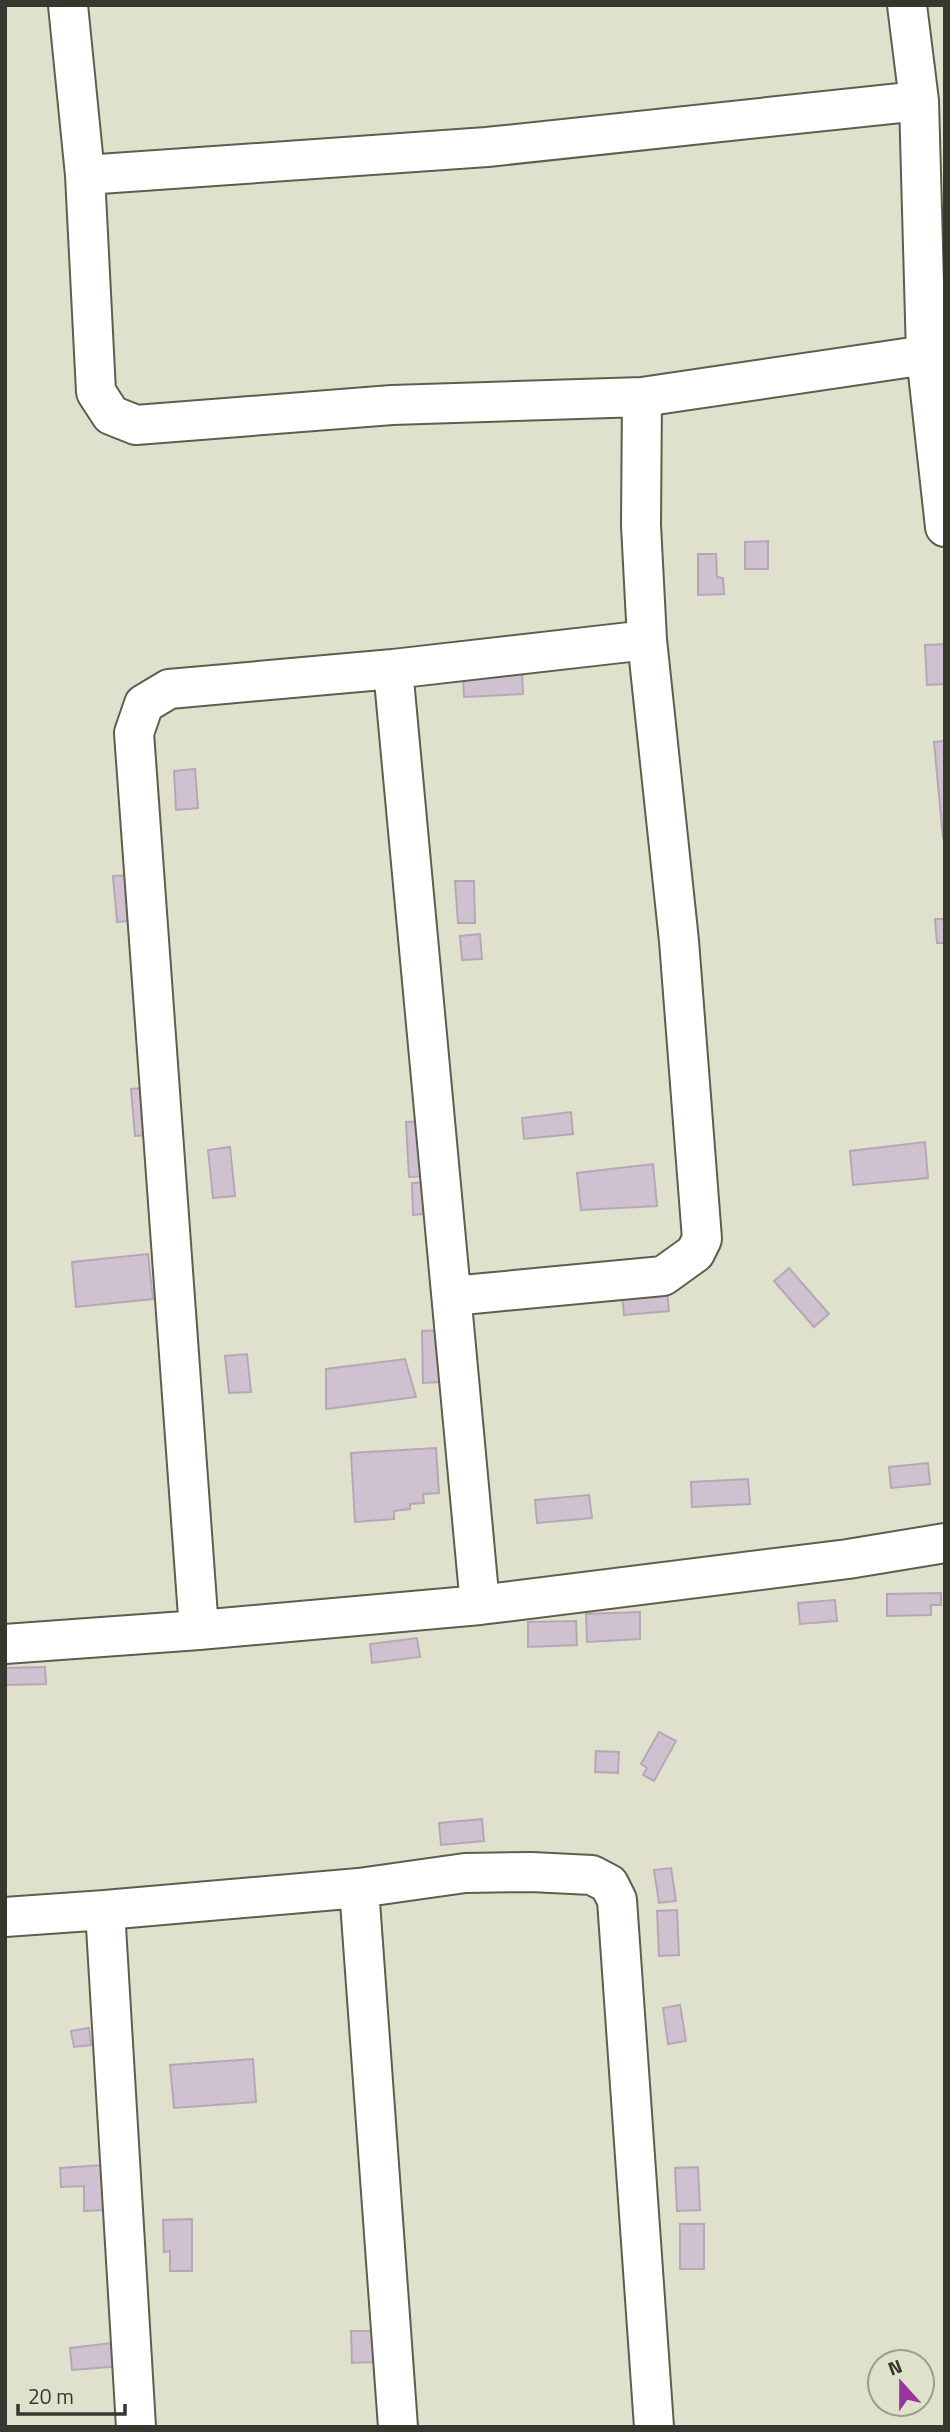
<svg xmlns="http://www.w3.org/2000/svg" width="950" height="2432" font-family="'Titillium Web',sans-serif">
<style>
.building{fill:#d0c1d1;stroke:#b6a7b6;stroke-width:2}
.lines{fill:none;stroke-linecap:round;stroke-linejoin:round}
.minor-casing{stroke:#5d5e4d;stroke-width:42}
.minor{stroke:#fff;stroke-width:38}
</style>
<rect width="100%" height="100%" fill="#dfe1cd"/>
<!-- building -->
<path class="building" d="M768,541V569H745V542Z
M698,554H716L717,577L723,578L724,594L698,595Z
M945,644V684L927,685L925,645Z
M522,673L523,694L464,697L463,676Z
M945,741V838H943L934,742Z
M195,769L198,808L176,810L174,771Z
M135,875L139,920L117,922L113,876Z
M455,881H474L475,923H458Z
M935,919H945V943H937Z
M480,934L482,959L462,960L460,936Z
M155,1087L159,1134L135,1136L131,1089Z
M571,1112L573,1134L524,1139L522,1118Z
M425,1121L428,1176L409,1177L406,1122Z
M925,1142L928,1178L853,1185L850,1151Z
M230,1147L235,1196L213,1198L208,1150Z
M653,1164L657,1206L581,1210L577,1173Z
M431,1182L433,1213L413,1215L412,1183Z
M148,1254L153,1299L76,1307L72,1262Z
M789,1268L829,1314L814,1327L774,1281Z
M667,1291L669,1311L624,1315L622,1295Z
M440,1330L442,1382L423,1383L422,1331Z
M247,1354L251,1392L229,1393L225,1356Z
M405,1359L416,1397L326,1409V1369Z
M436,1448L439,1493L423,1494L424,1503L410,1504V1509L394,1511V1519L355,1522L351,1453Z
M928,1463L930,1484L891,1488L889,1467Z
M748,1479L750,1504L692,1507L691,1482Z
M589,1495L592,1518L537,1523L535,1500Z
M941,1593V1605H931V1615L887,1616V1594Z
M835,1600L837,1621L800,1624L798,1603Z
M640,1612V1639L587,1642L586,1614Z
M576,1621L577,1645L528,1647V1622Z
M417,1638L420,1657L372,1663L370,1644Z
M45,1667L46,1684L5,1685V1668Z
M659,1732L676,1741L654,1781L643,1775L647,1768L641,1764Z
M596,1751L619,1752L618,1773L595,1772Z
M482,1819L484,1841L441,1845L439,1823Z
M671,1868L676,1901L659,1903L654,1870Z
M677,1910L679,1955L659,1956L657,1911Z
M680,2005L686,2041L668,2044L663,2008Z
M89,2028L91,2045L74,2047L71,2031Z
M253,2059L256,2102L174,2108L170,2065Z
M102,2165L104,2210L84,2211V2186L61,2187L60,2168Z
M698,2167L700,2210L677,2211L675,2168Z
M192,2219V2271H170V2251L164,2252L163,2220Z
M680,2224H704V2269H680Z
M351,2331H374V2362L352,2363Z
M120,2342L122,2366L72,2370L70,2348Z"/>
<g class="lines">
<defs>
<path id="minor" d="M68,5L85,175L96,392L111,415L136,425L392,405L642,397L926,355
M907,5L919,101L926,355L945,527
M85,175L487,147L919,101
M393,669L480,1605
M452,1296L663,1276L695,1253L702,1239L679,941L647,640L641,525L642,397
M199,1630L134,733L144,704L169,689L393,669L647,640
M5,1644L199,1630L480,1605L848,1559L945,1543
M359,1888L398,2427
M5,1917L105,1910
M136,2427L105,1910L359,1888L465,1873L531,1872L592,1875L609,1884L617,1900L654,2427"/>
</defs>
<!-- minor casing -->
<use href="#minor" class="minor-casing"/>
<!-- minor -->
<use href="#minor" class="minor"/>
</g>
<!-- border -->
<rect width="950" height="2432" fill="none" stroke="#36372f" stroke-width="14"/>
<!-- north arrow -->
<g transform="translate(901 2383) rotate(339)"><circle r="33" fill="#dfe1cd" stroke="#9b9d8e" stroke-width="2"/>
<path d="M0-5L12 26L0 18L-12 26Z" fill="#96369e"/>
<text y="-10" font-size="19" font-weight="bold" text-anchor="middle" fill="#36372f">N</text>
</g>
<!-- scale -->
<path d="M18 2404v10h107v-10" fill="none" stroke="#36372f" stroke-width="3.5"/>
<text x="28" y="2404" font-size="21" fill="#36372f" stroke="#dfe1cd" stroke-width="5" paint-order="stroke">20 m</text>
</svg>
